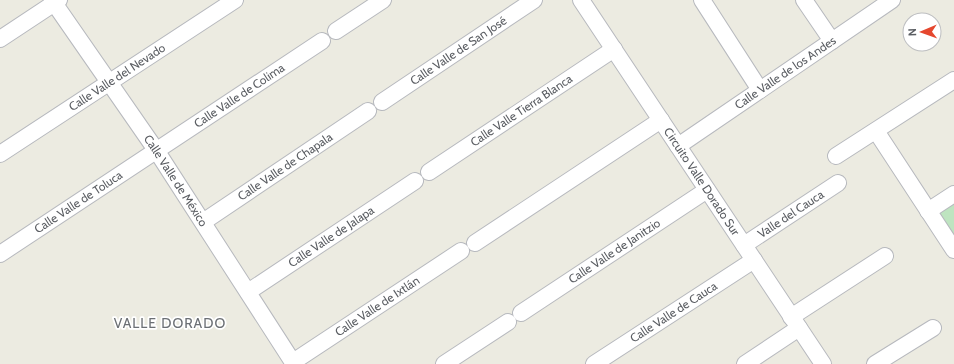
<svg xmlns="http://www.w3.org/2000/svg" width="954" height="364" font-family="Cabin,sans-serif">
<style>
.green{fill:#bee4c0}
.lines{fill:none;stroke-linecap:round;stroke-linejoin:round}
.minor-casing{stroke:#b7b9be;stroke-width:18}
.minor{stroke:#fff;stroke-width:16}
.labels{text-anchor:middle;stroke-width:3.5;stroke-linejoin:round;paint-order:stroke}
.street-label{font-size:12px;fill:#5a5d62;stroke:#fff}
.quarter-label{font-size:14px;letter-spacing:1px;fill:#6b6f74;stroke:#fff}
</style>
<rect width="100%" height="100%" fill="#ecebe1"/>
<!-- green -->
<path class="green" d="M954,204V242L937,215Z"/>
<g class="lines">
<defs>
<g id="minor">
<path id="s1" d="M52,0L156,150L294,364"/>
<path id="s2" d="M581,0L823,364"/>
<path d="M702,0L760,90"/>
<path d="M804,0L832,41"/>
<path d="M336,31L383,0"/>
<path d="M0,39L59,0"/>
<path id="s3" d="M382,102L534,0"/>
<path d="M876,131L954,250"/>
<path id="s4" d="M678,146L892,0"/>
<path id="s5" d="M0,154L235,0"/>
<path d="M836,156L954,80"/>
<path id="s6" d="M429,172L614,49"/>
<path d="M928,211L954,194"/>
<path id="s7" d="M203,222L368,111"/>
<path d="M475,243L661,120"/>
<path id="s8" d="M744,245L838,183"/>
<path id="s9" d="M0,254L322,41"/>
<path id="s10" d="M248,292L415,181"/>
<path id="s11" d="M521,313L707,190"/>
<path d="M791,317L885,256"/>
<path id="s12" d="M293,362L461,251"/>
<path d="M444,364L508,322"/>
<path id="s13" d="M594,364L754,260"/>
<path d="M745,364L799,328"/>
<path d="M875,364L933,328"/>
</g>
</defs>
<!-- minor casing -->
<use href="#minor" class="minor-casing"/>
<!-- minor -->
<use href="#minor" class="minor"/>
</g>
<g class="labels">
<!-- street labels -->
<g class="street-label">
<text dy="4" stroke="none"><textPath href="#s3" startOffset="92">Calle Valle de San José</textPath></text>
<text dy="4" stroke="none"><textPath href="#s4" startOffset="130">Calle Valle de los Andes</textPath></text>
<text dy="4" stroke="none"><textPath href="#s5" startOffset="140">Calle Valle del Nevado</textPath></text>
<text dy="4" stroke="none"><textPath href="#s9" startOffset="287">Calle Valle de Colima</textPath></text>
<text dy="4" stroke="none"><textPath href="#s6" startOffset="111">Calle Valle Tierra Blanca</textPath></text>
<text dy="4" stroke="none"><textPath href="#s7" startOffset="99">Calle Valle de Chapala</textPath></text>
<text dy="4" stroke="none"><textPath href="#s1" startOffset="219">Calle Valle de México</textPath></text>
<text dy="4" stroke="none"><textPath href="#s2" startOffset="218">Circuito Valle Dorado Sur</textPath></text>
<text dy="4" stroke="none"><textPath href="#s9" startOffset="94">Calle Valle de Toluca</textPath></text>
<text dy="4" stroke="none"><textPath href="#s8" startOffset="56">Valle del Cauca</textPath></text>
<text dy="4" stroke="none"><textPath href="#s10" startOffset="100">Calle Valle de Jalapa</textPath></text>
<text dy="4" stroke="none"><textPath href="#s11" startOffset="112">Calle Valle de Janitzio</textPath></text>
<text dy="4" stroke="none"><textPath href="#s12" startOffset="101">Calle Valle de Ixtlán</textPath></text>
<text dy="4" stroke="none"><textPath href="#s13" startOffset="95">Calle Valle de Cauca</textPath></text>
</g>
<!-- quarter labels -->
<g class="quarter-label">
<text x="170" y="328">VALLE DORADO</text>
</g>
</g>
<!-- north arrow -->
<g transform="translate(922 32) rotate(268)"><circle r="19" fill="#ffffff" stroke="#bdbec0"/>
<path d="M0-3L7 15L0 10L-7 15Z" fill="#e5472e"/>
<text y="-6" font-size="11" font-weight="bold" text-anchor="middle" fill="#5a5d62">N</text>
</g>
</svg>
